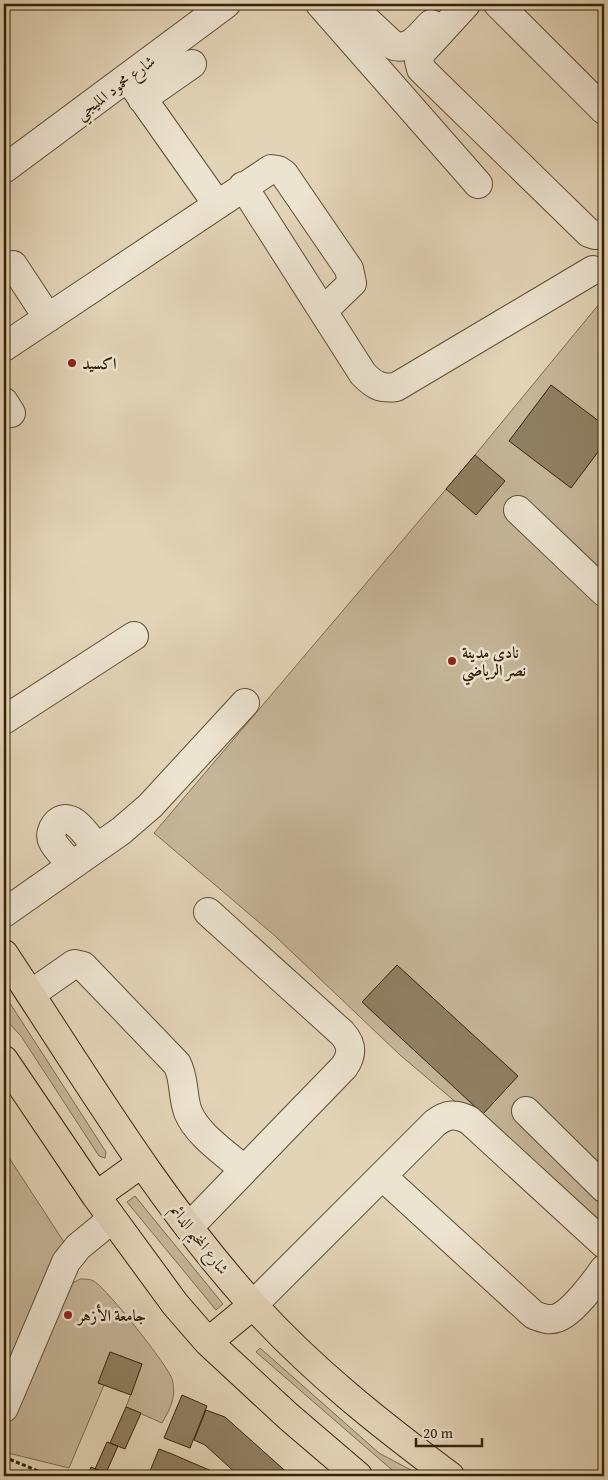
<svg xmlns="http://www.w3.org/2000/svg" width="608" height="1480" font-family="'Gentium Book Plus',Amiri,serif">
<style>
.green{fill:#c5b699;stroke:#7d6c50}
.building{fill:#8f7f62;stroke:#352206}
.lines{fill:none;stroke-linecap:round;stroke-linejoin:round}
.minor-casing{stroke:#604e32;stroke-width:30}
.major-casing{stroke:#352206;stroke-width:30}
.path{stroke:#352206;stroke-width:3;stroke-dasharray:4 2.5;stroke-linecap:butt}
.minor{stroke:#ece3d0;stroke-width:28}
.major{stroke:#e2d4b7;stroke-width:28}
.poi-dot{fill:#8f2418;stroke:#ece3d0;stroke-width:2}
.labels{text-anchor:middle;stroke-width:5;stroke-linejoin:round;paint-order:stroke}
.street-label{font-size:16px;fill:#352206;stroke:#ece3d0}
.poi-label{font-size:16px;font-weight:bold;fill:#352206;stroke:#ece3d0;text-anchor:start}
</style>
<rect width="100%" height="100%" fill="#e2d4b7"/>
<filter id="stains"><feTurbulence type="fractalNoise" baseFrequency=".004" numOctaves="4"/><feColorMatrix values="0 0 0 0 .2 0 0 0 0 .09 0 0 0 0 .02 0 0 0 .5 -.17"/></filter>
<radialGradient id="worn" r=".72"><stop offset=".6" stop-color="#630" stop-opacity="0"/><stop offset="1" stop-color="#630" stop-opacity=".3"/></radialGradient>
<!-- green -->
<path class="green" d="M604,298V1223L553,1184L400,1055L274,935L154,833L475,455Z
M4,994L106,1152L105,1158L99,1156L21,1036L4,1018Z
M4,1150L64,1242L4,1385Z
M135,1196L223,1304L216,1310L127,1202Z
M80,1279C86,1279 91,1279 95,1282C107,1289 169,1367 172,1379C177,1396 170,1409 162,1423L126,1407L142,1364L110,1352L104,1385L69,1468L4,1452V1433L62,1294L66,1287Z
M260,1348L379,1453L422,1476H399L256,1352Z"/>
<!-- building -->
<path class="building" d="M551,385L604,425V444L571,488L509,441Z
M475,455L505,481L476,515L446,489Z
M397,965L518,1076L483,1114L362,1002Z
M110,1352L142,1364L131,1395L98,1383Z
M182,1395L207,1406L190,1448L164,1438Z
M126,1407L141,1413L125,1449L110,1443Z
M206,1410L225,1417L291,1476H239L205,1445L194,1440Z
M107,1442L118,1446L106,1473L95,1469Z
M159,1449L172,1454L223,1476H148Z
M91,1467L103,1472L101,1476H87Z"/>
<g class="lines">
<defs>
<path id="minor" d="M320,4L478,184
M349,4L394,46C411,50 420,35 431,24
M466,4L421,53L419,61L421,69L589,233L595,235L604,234
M498,4L604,110
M128,78L217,204
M142,99L192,64
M4,169L226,4
M243,186L363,374C374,385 380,389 396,387L593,270
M13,265L48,318
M4,347L271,169L278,170L284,174L349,269L352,283L323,311
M4,402L11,413
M518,510L604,592
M4,720L134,636
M72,865C66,858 55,848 52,840C50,835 52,829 55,825C70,806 88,837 96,847
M4,913L121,831L150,806L245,703
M31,994L74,964L83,966L177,1064C185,1079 182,1096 188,1112C198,1136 226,1153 244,1170
M526,1111L604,1188
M382,1176L534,1315C542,1318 549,1321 557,1318C572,1313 595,1282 604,1269
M189,1227L344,1067C353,1054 352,1044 342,1033L208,912
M253,1305L435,1123C447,1114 455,1113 469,1120L604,1244
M4,1408L66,1262L78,1247L112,1219"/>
<path id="major" d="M4,954C83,1073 157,1199 253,1305C313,1371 380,1424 450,1476
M4,1060L96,1196L175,1304L208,1342L289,1417L358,1476
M96,1196L142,1163
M208,1342L253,1305"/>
</defs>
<!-- minor casing -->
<use href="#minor" class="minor-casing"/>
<!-- major casing -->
<use href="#major" class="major-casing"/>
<!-- path -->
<path class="path" d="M4,1457L50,1476"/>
<!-- minor -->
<use href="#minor" class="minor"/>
<!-- major -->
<use href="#major" class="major"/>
</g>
<!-- markers -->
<g class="poi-dot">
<circle cx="72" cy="363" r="5"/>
<circle cx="452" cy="661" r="5"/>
<circle cx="68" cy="1315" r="5"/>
</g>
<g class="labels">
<!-- street labels -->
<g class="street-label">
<text transform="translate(115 87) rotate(-37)" y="6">شارع محمود المليجي</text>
<text transform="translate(200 1239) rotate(52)" y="6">شارع المخيم الدائم</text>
</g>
<!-- poi labels -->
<g class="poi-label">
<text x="82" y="369">اكسيد</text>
<text x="462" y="658">نادي مدينة<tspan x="462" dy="18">نصر الرياضي</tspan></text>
<text x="78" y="1321">جامعة الأزهر</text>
</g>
</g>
<!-- margin -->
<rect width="608" height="1480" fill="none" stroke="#e2d4b7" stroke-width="20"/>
<rect x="5" y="5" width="598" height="1470" fill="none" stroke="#352206" stroke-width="2.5"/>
<rect x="10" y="10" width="588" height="1460" fill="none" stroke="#352206"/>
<!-- scale -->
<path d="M416 1438v8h66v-8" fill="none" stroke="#352206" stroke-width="2.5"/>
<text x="423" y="1438" font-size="15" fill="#352206" stroke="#ece3d0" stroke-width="4" paint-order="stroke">20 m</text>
<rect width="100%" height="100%" filter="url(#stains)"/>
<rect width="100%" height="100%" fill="url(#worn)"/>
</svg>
